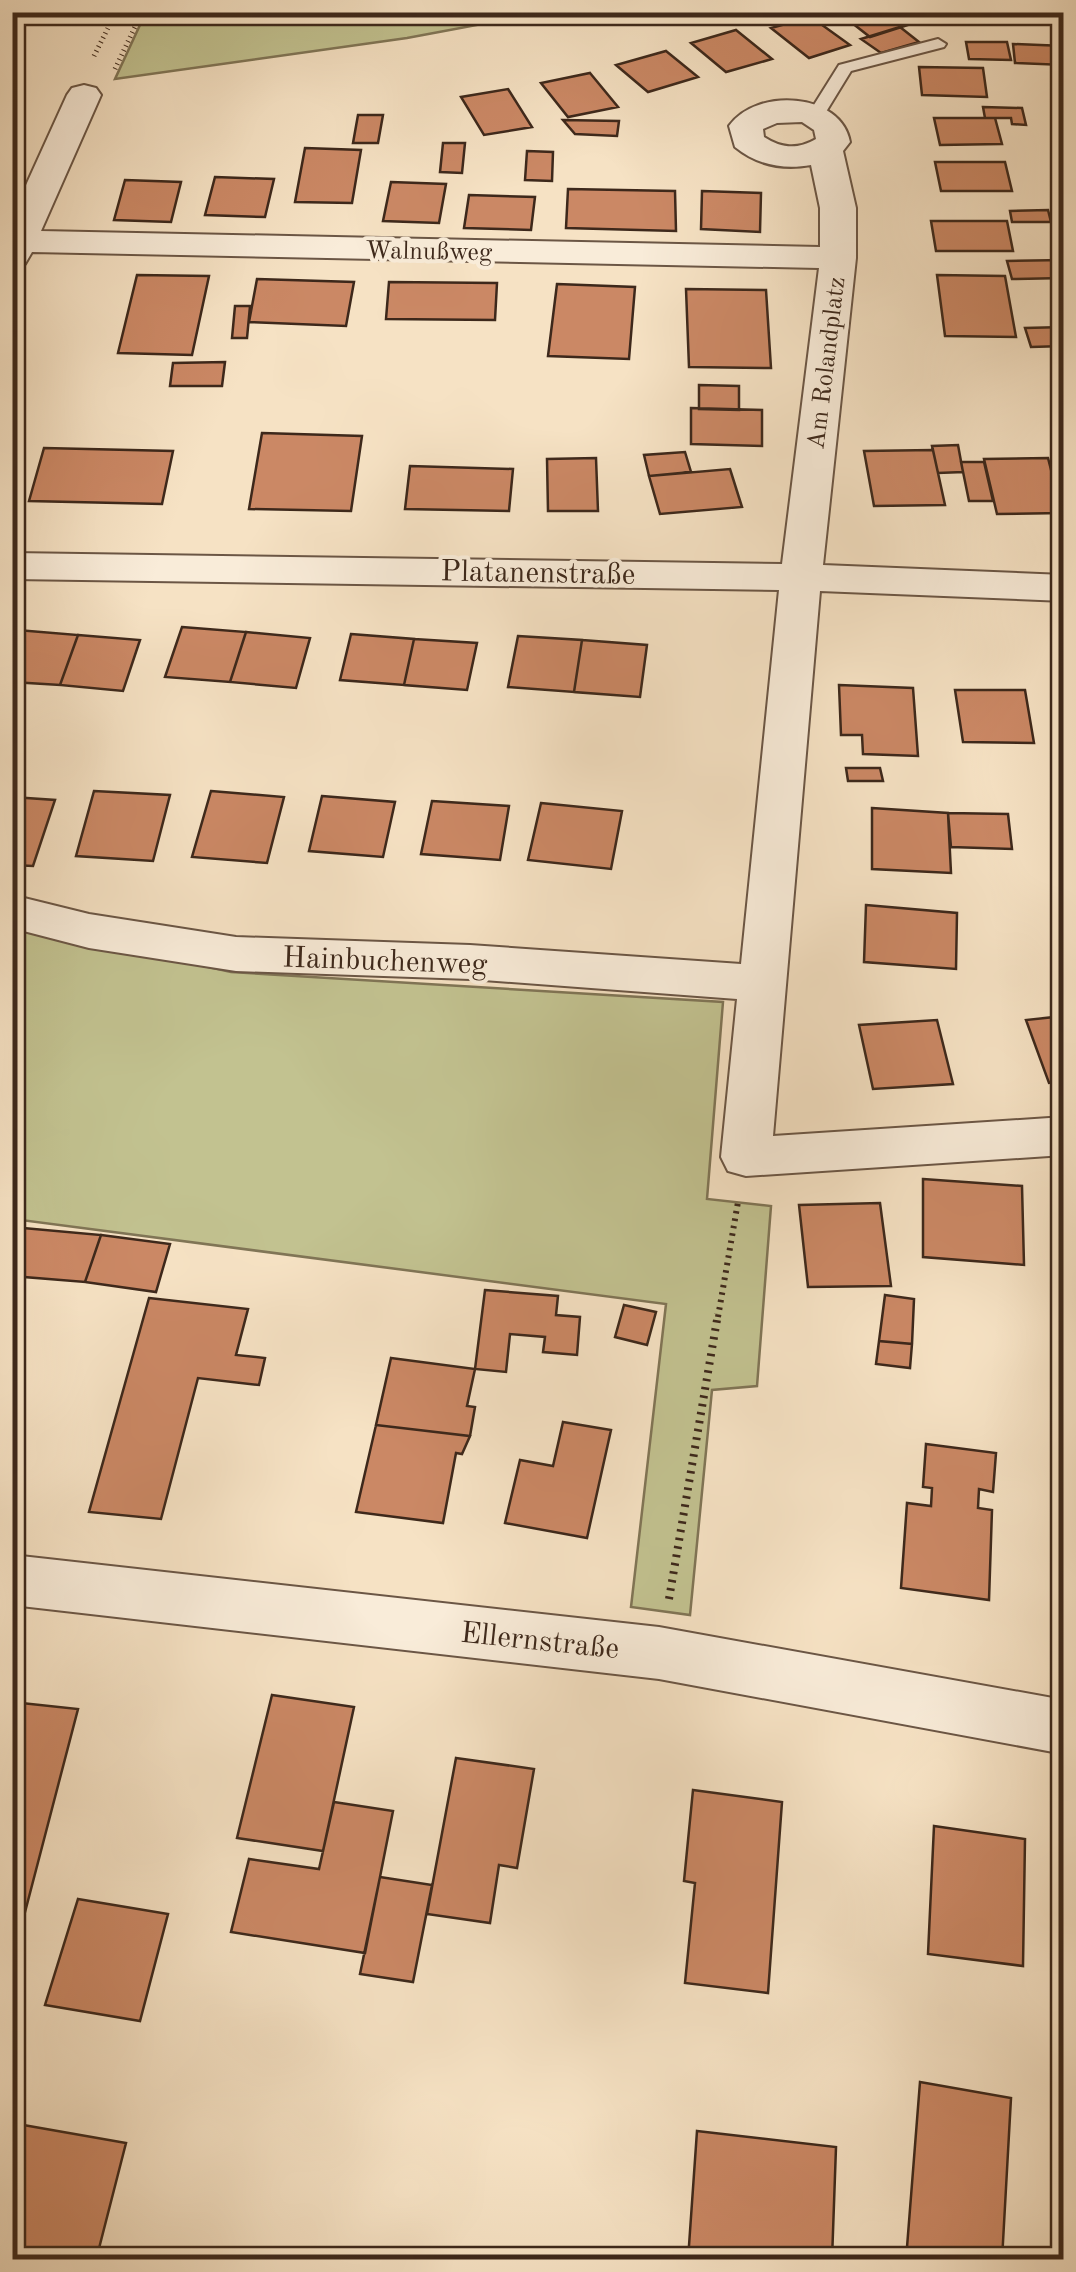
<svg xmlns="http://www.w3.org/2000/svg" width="1076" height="2272" font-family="'Old Standard TT',serif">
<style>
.green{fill:#c2c290;stroke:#807556;stroke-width:2.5}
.building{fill:#cb8865;stroke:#3d281b;stroke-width:2.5}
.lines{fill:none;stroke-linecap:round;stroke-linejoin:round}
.service-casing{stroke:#6b5645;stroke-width:4}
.minor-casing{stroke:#6b5645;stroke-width:4}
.path-far2{stroke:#3d281b;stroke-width:5;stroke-dasharray:1 4;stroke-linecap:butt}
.path-far1{stroke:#3d281b;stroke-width:6;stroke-dasharray:2.5 5;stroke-linecap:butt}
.path{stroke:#3d281b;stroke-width:8;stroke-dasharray:2.5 6;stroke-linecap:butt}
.service{fill:#f9ecd9;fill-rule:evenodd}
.minor{fill:#f9ecd9;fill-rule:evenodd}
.labels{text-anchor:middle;stroke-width:8;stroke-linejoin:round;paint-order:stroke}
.far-street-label{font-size:25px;fill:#3d281b;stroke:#f9ecd9}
.street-label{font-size:30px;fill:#3d281b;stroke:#f9ecd9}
</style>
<rect width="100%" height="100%" fill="#f6e2c4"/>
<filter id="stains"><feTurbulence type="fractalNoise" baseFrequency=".002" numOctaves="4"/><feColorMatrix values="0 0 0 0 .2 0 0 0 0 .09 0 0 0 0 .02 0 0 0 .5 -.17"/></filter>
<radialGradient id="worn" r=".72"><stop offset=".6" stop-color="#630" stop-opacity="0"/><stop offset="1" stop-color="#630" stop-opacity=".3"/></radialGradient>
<!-- green -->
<path class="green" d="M146,12H541V13L407,38L115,79Z
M13,924L231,972L723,1002L707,1199L771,1206L757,1386L712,1390L690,1615L631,1607L666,1304L13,1219Z"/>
<!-- building -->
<path class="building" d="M838,12H900L914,23L870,37Z
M811,17L850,45L809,58L771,28Z
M900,27L919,42L881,53L861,39Z
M736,30L772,59L726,72L691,43Z
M966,42H1007L1011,60L969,59Z
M1013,44L1064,46V65L1015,63Z
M666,51L698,77L648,92L616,65Z
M919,67L983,68L987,97L922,95Z
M590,73L618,107L568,117L541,83Z
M508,89L532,127L484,135L461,97Z
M983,107L1022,108L1026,125L1012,124L1011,118H985Z
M358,115H383L378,143H353Z
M934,118H995L1002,144L940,145Z
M563,120L619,121L617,136L575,134Z
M443,143H465L462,173L440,172Z
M305,148L361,150L352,203L295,202Z
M527,151L553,152L552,181L525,180Z
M935,162H1005L1012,191H941Z
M215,177L274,179L265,217L205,215Z
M125,180L181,182L171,222L114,220Z
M391,182L446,184L439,223L383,221Z
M568,189L675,191L676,231L566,228Z
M702,191L761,193L760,232L701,229Z
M469,195L535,197L531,230L464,228Z
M1048,210L1051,222H1012L1010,211Z
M931,221H1007L1013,251H936Z
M1064,260V278L1012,279L1007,261Z
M137,275L209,276L192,355L118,353Z
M937,275L1005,276L1016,337L945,336Z
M257,279L354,282L346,326L249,322Z
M389,282L497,283L495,320L386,319Z
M557,284L635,287L629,359L548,356Z
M686,289L766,290L771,368L689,367Z
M235,306H250L247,338H232Z
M1064,327V346L1031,347L1025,328Z
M225,362L222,386H170L173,363Z
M699,385L739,386V410L699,409Z
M691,408L762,410V446L691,444Z
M262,433L362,436L351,511L249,509Z
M958,445L963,472L938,473L932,446Z
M44,448L173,451L162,504L29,501Z
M933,450L945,505L874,506L864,451Z
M685,452L691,472L649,476L644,455Z
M596,458L598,511H548L547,459Z
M1048,458L1062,513L997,514L984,459Z
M961,462H984L993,501H969Z
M410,466L513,469L509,511L405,509Z
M730,469L742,507L660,514L649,476Z
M182,627L246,632L230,682L165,677Z
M17,630L78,635L60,685L12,682V643Z
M246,632L310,638L296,688L230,682Z
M351,634L414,639L404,685L340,680Z
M78,635L140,640L123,691L60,685Z
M518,636L582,640L574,692L508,687Z
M414,639L477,643L467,690L404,685Z
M582,640L647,645L640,697L574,692Z
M839,685L913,688L918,756L863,754L862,735H841Z
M955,690H1025L1034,743L963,742Z
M846,768H880L883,781H848Z
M94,791L170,795L153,861L76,856Z
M211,791L284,797L267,863L192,857Z
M322,796L395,802L383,857L309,851Z
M12,797L55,800L33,866L12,865Z
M432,801L509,806L500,860L421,854Z
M541,803L622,811L611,869L528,860Z
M872,808L948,813L951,873L872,869Z
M948,813L1008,814L1012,849L951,847Z
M866,905L957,913L956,969L864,962Z
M1064,1016V1081L1049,1083L1026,1020Z
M937,1020L953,1084L873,1089L859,1025Z
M923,1179L1022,1186L1024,1265L923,1257Z
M880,1203L891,1286L808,1287L799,1205Z
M12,1227L101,1235L85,1282L12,1276Z
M101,1235L170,1244L156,1292L85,1282Z
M485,1290L558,1296L556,1315L580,1317L577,1355L543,1352L545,1337L510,1334L506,1372L475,1369Z
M885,1295L914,1299L912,1344L879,1341Z
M149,1298L248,1309L236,1355L265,1358L259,1385L198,1378L161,1519L89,1512Z
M624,1305L656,1312L647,1345L615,1337Z
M879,1341L912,1344L910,1368L876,1364Z
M391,1358L475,1369L467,1406L475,1407L470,1436L376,1425Z
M563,1422L611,1430L587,1538L505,1523L520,1460L553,1466Z
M376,1425L470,1436L462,1454L456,1453L443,1523L356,1512Z
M926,1444L996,1453L993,1492L979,1489L978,1508L992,1510L989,1600L901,1588L907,1503L931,1506L932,1488L923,1487Z
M272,1695L354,1707L323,1851L237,1838Z
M12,1702L78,1709L12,1962Z
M456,1758L534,1769L517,1868L499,1865L490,1923L427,1914Z
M693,1790L782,1802L768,1993L685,1983L695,1883L684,1881Z
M334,1802L393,1811L365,1953L231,1932L249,1859L319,1869Z
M934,1826L1025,1839L1023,1966L928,1954Z
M380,1877L432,1885L413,1982L360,1974Z
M78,1899L168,1914L140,2021L45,2005Z
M920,2082L1011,2098L1002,2260H906Z
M12,2123L126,2143L96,2260H12Z
M697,2131L836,2147L832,2260H688Z"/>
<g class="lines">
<defs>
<path id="service" d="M32,12H48L38,22L30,17Z
M938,39L946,44L944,47L851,71L821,120L807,116L839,65Z"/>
<path id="minor" d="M84,85L96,88L101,95L41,231L820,247V208L811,165C784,170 757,165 735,147L729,126C756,87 841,92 850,142L843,151L856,208V258L823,565L1064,575V601L820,591L773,1136L1064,1117V1155L746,1176L728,1171L721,1157L737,999L470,979L236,971L89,948L12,928V895L89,914L236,937L470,945L741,964L779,590L12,579V553L782,564L819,268L32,252L25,264L12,267V216L67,95L72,88ZM802,122L814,130L816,139C797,150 781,148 764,137L763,129L777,123Z
M12,1555L659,1627L1064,1700V1754L659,1679L12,1605Z"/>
</defs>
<!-- service casing -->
<use href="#service" class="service-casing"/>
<!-- minor casing -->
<use href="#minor" class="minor-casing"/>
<!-- path-far2 -->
<path class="path-far2" d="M94,56L116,12
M115,69L142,12"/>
<!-- path-far1 -->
<path class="path-far1" d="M718,1317L738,1202"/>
<!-- path -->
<path class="path" d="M669,1599L718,1314"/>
<!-- service -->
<use href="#service" class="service"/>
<!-- minor -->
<use href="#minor" class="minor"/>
</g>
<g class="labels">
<!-- far-street labels -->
<g class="far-street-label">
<text transform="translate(429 250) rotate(1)" y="9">Walnußweg</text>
<text transform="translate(825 363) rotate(-83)" y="9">Am Rolandplatz</text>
</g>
<!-- street labels -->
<g class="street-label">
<text transform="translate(538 572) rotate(1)" y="10">Platanenstraße</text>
<text transform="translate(385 960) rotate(2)" y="10">Hainbuchenweg</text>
<text transform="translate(540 1640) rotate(6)" y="10">Ellernstraße</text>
</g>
</g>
<!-- margin -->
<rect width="1076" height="2272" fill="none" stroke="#f6e2c4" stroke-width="50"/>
<rect x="15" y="15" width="1046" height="2242" fill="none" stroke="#3d281b" stroke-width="5"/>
<rect x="25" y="25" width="1026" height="2222" fill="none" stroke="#3d281b" stroke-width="2.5"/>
<rect width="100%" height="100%" filter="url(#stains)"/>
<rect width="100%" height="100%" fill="url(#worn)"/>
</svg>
